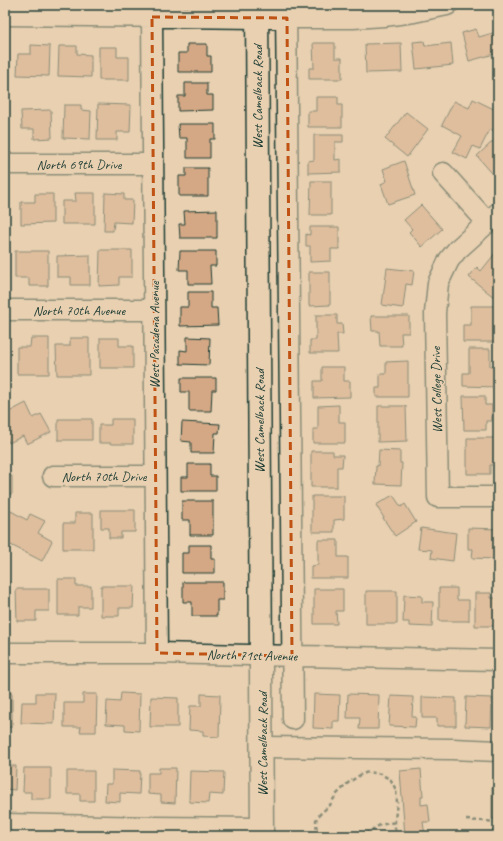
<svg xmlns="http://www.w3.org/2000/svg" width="503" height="841" font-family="Caveat,sans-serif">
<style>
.building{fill:#d4a885;stroke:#1f3d34}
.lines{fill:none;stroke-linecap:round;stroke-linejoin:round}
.minor-casing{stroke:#1f3d34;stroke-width:23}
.major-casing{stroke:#1f3d34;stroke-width:25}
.path{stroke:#1f3d34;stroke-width:2.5;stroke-dasharray:4 3;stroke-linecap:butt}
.minor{stroke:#e8d0b1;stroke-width:20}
.major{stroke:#e8d0b1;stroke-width:22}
.marked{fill:none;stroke:#c05314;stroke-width:3;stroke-dasharray:8 5;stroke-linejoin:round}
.labels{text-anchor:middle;stroke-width:3;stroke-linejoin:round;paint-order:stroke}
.street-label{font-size:14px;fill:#1f3d34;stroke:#e8d0b1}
</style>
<rect width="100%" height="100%" fill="#e8d0b1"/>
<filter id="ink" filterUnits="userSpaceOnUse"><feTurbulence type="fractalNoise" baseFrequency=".025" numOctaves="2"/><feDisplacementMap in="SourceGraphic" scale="8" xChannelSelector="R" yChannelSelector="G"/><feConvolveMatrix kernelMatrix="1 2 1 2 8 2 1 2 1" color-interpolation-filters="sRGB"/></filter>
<g filter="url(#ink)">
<!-- building -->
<path class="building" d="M476,29L479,37L493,33L498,53L469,61L462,33Z
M424,41L425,46L451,43L453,65L416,69L413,42Z
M313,43H335V58H342V79H309V68H314Z
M401,43L402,72L366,73L365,44Z
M187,44H207V56H211V72H178V53H187Z
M31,45L50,46L49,76L17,75L18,54H31Z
M59,46H77V54L91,55V77L58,76Z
M99,47H117V57H129V80H99Z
M185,83H207V95H213V110L178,111V96H185Z
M316,97H338V105H342V127H308V111H316Z
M473,99L498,111V119L496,124L498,125V133L490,129L480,149L473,146L467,159L453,152L462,136L442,125L454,101L469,108Z
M98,104L131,105L130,132H117V140H97Z
M64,105H81V110L91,111L90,139L63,138Z
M51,110L52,138L34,139V129H22L21,111Z
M406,112L428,129L407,157L385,139Z
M178,124H215V139H210V158H187V138H179Z
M314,135H343V142H335V160L341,159V172L308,173V161L314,160Z
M493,141L498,146V180L477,156Z
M404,161L415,195L388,204L381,184L387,181L383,169Z
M186,168H208V196H179V176H186Z
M311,181H331V215H310Z
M75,193H95V224H62V201H76Z
M105,193L124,194V200H133L132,223L114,222L113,231H104Z
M35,194H53V223L21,224V202H35Z
M421,205L442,229L422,247L409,232L412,229L404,220Z
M217,210V238H180L179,224H185L184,211Z
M310,227H339V249H331V261L310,262V246H306V234L310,235Z
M100,250H132V277H119V285L99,286Z
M15,251H48V286H29V278H15Z
M180,251H216V266H210L211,284H188V270H179Z
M497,251L498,252V294L495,298L469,277L477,267L481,271Z
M90,255V285H71V277H57V256Z
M387,268L414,271L412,285L406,284L403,308L382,305Z
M309,272H330V305L309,306Z
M188,292H211V308H217L218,325L180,326V307H188Z
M471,306H498V342H463V325H471Z
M316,315H337V324H342L343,334H337L338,353H310V340H316Z
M371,316H409V333H401L402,346H380L379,331H372Z
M187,337L210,338L209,365L180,364V350L187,351Z
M31,338H49V374H17V347H30Z
M70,338H89V375H57L56,346H70Z
M100,338H119V346H133V368H100Z
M5,347H6L7,369H5Z
M469,349H490V366H496V387L463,386V373H469Z
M408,361V397H376V388H380V374H386V362Z
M322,367H344V381H350V397L314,398V381H322Z
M181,378H216V390H212L211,411H189V392H181Z
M463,396H485V405H492V421H486V430H464Z
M26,403L33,418L41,414L51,432L27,444L23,436L9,443L5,434V414Z
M339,405V422H345V443H313V429H318V406Z
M378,406H406L407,441L378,442Z
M58,419H92V440H58Z
M111,419H133V444H111V443H99V425H111Z
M182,422L220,424L219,433H215L214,453H191V442L181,441Z
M467,438H497V465H490V474H467Z
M379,450L400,451V463H402L401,485L375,484L376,466H378Z
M311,451H333V455H343L342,467H337V487H311Z
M188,464H210V476H216V491H181V477H188Z
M5,476H12V494H5Z
M393,495L401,507L405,504L416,522L395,536L383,518H384L376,505Z
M312,496H344V519L334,520V532H312Z
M182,501H213V535H190V520H182Z
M101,510H135V532H121V538H109V528H101Z
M11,511L27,520L30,514L45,521L38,533L52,541L42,561L5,542V524Z
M75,513H93V549H63V523H75Z
M421,528L456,533L453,561L431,558L432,550L418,549Z
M468,528L498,529V550H497L496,559L472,558L473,549H468Z
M318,540H338V557H348V578H311V566L318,565Z
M189,545H211V559H215V573H182V553H189Z
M58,579H76V586H91V607H78V615H58Z
M5,581H9V597H7V616H5Z
M183,582H223V600H217V616H192V602H183Z
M101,586H134L133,608H119V616H101Z
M439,588H457V600H469V621H439Z
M16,589H49V611H36V621H17Z
M314,589H343V611H336L337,624H314Z
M366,591H397V624H366Z
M475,593H491V598H498V626H475Z
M404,595L422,596V602H433L432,627L409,626V622H403Z
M5,693H12V727L5,728Z
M36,693H55L54,724L21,723L22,702H36Z
M121,693L140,694L139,731L125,730V725L106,724L107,701L120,702Z
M83,694H97L96,732H80L81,727H64V703H83Z
M201,694L220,695L219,737L203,736V731L189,730L190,706H201Z
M314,694L340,695L339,721H333V729L313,728Z
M348,694L379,695L378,729H359L360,718H347Z
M391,696L413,697L412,717H416L415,727L389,726Z
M151,697L178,698V727H150Z
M422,697L456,698V726H437V718H422Z
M466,697L492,698L491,727L465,726Z
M5,766H16L15,790L5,789Z
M24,768H51V799H31V792H23Z
M159,768H176L175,803L161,802V795L148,794V773H159Z
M421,769L423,796H421V805L428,804L430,822H423L425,836H405L400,771Z
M112,770L140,771L139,794L120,793V802L105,801L106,784H112Z
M67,771H94V801H80V794H67Z
M190,771L224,772L223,795L209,794L208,803L189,802Z
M492,788H498V819H492Z"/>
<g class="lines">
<defs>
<path id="minor" d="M286,5L293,719
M5,15L257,18H353L384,16L414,12L447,5
M152,17L157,653
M5,164H153
M443,173L487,222
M498,213L457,250L449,260L438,283L435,313L438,497H498
M5,310H154
M53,476H155
M5,653H157L498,660
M262,747L452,749L498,751
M5,824L154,827L262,828"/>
<path id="major" d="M257,5L262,836"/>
</defs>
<!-- minor casing -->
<use href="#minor" class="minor-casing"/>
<!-- major casing -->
<use href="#major" class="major-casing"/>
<!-- path -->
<path class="path" d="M466,820L498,822
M365,834L380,825L395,822
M317,836L316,820L320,814L330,805L336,795L348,783L360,775L368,772L381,774L391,780L396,790L397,802L395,820V828L398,836"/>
<!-- minor -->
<use href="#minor" class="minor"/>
<!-- major -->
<use href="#major" class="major"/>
</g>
</g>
<!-- marked area -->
<path d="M0 0H503V841H0ZM152,17L287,18L292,656L157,653Z" fill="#e8d0b1" fill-opacity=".55" fill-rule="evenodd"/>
<path class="marked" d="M152,17L287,18L292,656L157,653Z"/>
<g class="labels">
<!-- street labels -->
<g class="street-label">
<text transform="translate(257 97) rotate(-90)" y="5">West Camelback Road</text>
<text x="79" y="169">North 69th Drive</text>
<text x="79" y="315">North 70th Avenue</text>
<text transform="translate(154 335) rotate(-90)" y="5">West Pasadena Avenue</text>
<text transform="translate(436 390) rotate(-91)" y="5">West College Drive</text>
<text transform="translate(259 421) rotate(-90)" y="5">West Camelback Road</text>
<text x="104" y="481">North 70th Drive</text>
<text transform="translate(252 655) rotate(1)" y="5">North 71st Avenue</text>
<text transform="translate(262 744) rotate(-90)" y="5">West Camelback Road</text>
</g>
</g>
<!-- margin -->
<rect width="503" height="841" fill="none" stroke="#e8d0b1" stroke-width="20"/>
<rect x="10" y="10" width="483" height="821" fill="none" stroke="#1f3d34" stroke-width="1.5" filter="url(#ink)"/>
</svg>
